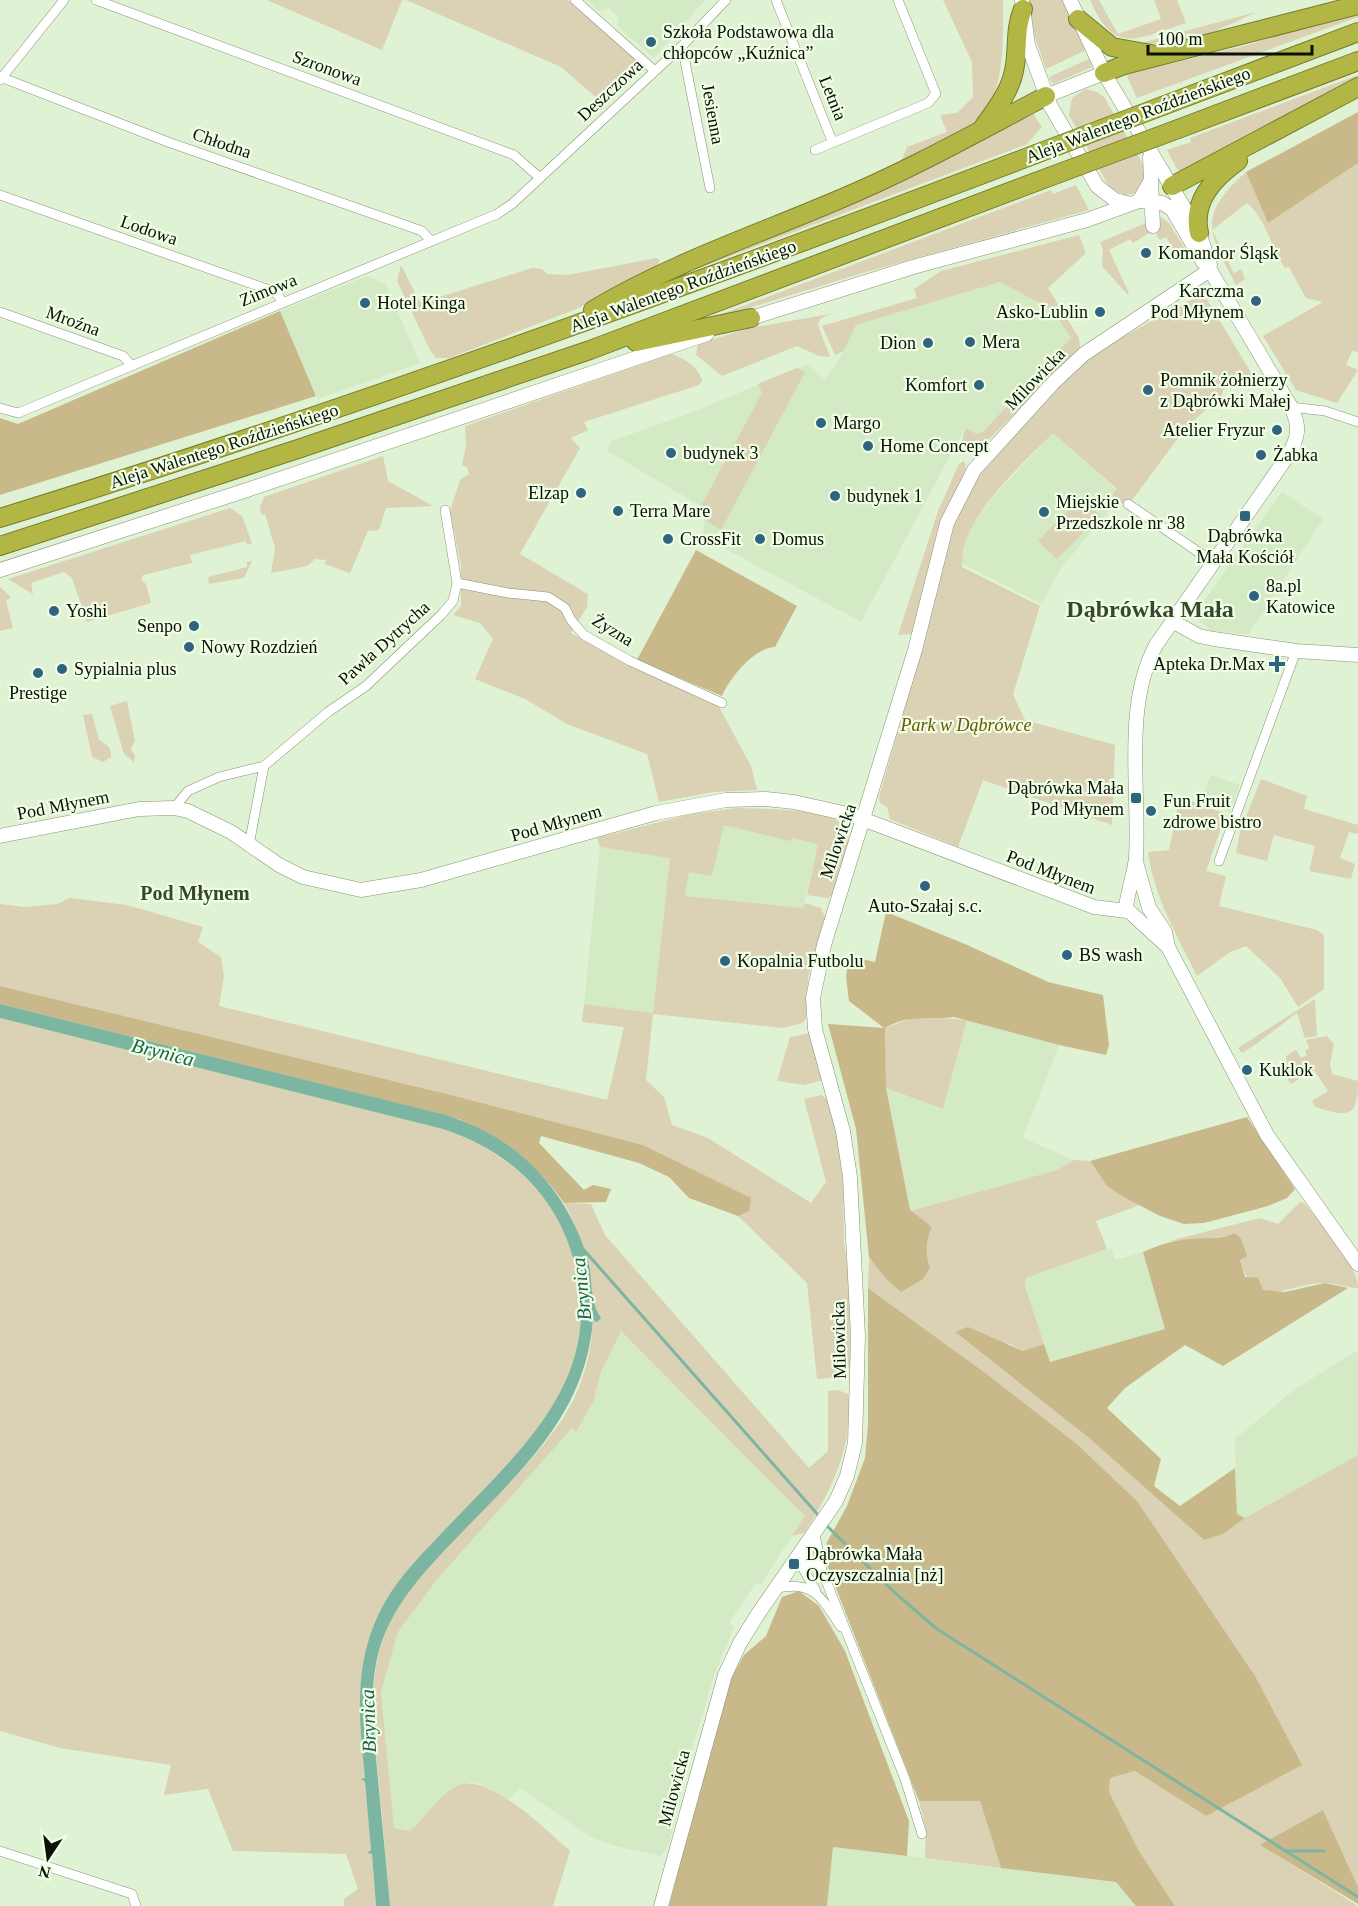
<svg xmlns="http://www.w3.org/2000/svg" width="1358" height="1906" font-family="'Times New Roman',serif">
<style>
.built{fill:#d4eac5}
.green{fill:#dbd1b4}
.forest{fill:#c8b88a}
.water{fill:#7db5a3}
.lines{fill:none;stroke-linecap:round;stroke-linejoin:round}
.stream{stroke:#7db5a3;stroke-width:3}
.street-casing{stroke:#859479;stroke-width:10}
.secondary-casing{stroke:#859479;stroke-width:15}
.highway-casing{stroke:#777c2f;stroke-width:20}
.street{stroke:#fff;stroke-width:9}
.secondary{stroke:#fff;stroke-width:14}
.highway{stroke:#b1b645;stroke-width:18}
.highway-bridge-casing{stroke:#777c2f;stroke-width:20;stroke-linecap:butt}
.highway-bridge{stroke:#b1b645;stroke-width:18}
.poi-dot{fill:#2f6480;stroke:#f0fee6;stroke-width:2}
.labels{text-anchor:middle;stroke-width:4.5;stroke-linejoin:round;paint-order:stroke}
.poi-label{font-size:18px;fill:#0a1006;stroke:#f0fee6;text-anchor:start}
.street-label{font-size:18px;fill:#0a1006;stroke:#f0fee6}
.park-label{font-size:18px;font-style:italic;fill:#6b5500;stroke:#f0fee6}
.neighbourhood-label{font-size:20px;font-weight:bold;fill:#38462d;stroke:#f0fee6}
.water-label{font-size:20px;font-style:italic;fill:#1a614f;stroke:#f0fee6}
.district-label{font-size:24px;font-weight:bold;fill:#38462d;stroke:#f0fee6}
</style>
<rect width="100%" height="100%" fill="#e0f2d4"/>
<!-- built -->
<path class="built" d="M587,0H705L654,58L617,26L619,18L609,8L599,11Z
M367,276L386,284L420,363L318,399L280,311Z
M1000,282L1052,310L1071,338L983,433L977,434L965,428L861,622L703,537L704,517L701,506L607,451L611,441L696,411L797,368L809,364L825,380L844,351L856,325Z
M1053,433L1117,490L1113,495L1118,500L1061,568L1042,604L961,563L965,539L972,525L992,498Z
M1282,492L1323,519L1249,634L1212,631L1193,616Z
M1211,775L1240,785L1230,812L1201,801Z
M803,812L817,815L833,836L820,837L803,908L666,894L653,1014L584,1004L600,847L670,857L723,817Z
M967,1020L1059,1045L1023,1138L1074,1160L1057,1170L910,1211L886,1088L943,1109Z
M1111,1248L1115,1260L1143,1252L1165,1329L1050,1362L1025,1286L1026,1278Z
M621,1330L805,1516L761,1584L756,1583L729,1623L734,1627L715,1673L693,1745L668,1846L661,1856L615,1846L591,1837L520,1788L509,1799L483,1785L471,1782L455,1787L410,1831L394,1828L381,1692L398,1632L439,1577L506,1500L572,1427L576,1431L594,1400L601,1372Z
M1358,1350V1455L1245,1518L1237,1514L1235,1439L1295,1389Z
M833,1847L1116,1882L1136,1906H827Z"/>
<!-- green -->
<path class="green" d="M267,0H402L382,50Z
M406,0H568L640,62L599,100L561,67Z
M943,0H1003C1003,39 1007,105 968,130C948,142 923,151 901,162L907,147L947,132L940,115L957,113L973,97L972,62Z
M1029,0H1063L1086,50L1046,69L1034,34Z
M1090,0H1099L1118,34L1161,19L1154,0H1177L1186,23C1138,38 1115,57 1090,0Z
M1358,11V17L1137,98L1126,74L1248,45L1303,25Z
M1256,12C1216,32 1176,50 1130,46Z
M1089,59L1092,67L1053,84L1049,77Z
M1358,75V81L1182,172L1177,169L1167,150L1191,142L1190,138Z
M1086,89L1097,92L1104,97L1145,168L1146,177L1137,193L1125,195L1110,188L1069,115L1072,98Z
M1032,112L1042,127L1027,144L696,269Z
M1358,163V352L1352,351L1346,365L1358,370L1337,403L1296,390L1263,336L1323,302L1306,298L1289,267L1285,268C1271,248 1266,219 1247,203L1212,230L1234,273L1241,269L1245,279L1236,285C1207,231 1198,215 1246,172L1268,223Z
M1076,185L1089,210L866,272L690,326L1051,190L1053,194Z
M1161,217L1169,223L1190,257L1181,262L1166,237L1160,240L1154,230L1133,243L1130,239L1109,250L1129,293L1127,294L1102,266L1103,251L1100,242Z
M1079,235L1086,253L1048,288L1079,338L1080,349L980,448L968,447L962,442L965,428L977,434L983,432L1071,338L1052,310L1000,282L856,325L844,351L835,355L822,326L917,298L914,289L941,271Z
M656,258L659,259L660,269L574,310L449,358H436L430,350L397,281L401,265L420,303L532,268L542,269L547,274L568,275Z
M1203,293L1252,374L1223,390L1222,396L1187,426L1127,507L1112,495L1117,489L1053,433C1022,465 958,519 962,567L1040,606L1013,694L1025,720L1115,745L1112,825L983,780L958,847L890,819L887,807L880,803L879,797C895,741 913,684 927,627C936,592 941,551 956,517C982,460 1037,401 1086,362C1121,334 1165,316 1203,293Z
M830,314L820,319L818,325L830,357L819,356L797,346L722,376L696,355L698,344L750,328Z
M671,354C684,358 699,367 702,381L699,385L584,422L588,430L571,438L580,448L520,554L588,594L587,607L571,633L626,663L719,707L751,766L757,790L714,792L659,802L647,754L567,724L525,699L475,679L493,639L480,623L453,615L461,606V566L450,511L460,480L469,474L467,467L462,465L466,446L465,426Z
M797,368L805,372L721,530L708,522L701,506L762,393L758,384Z
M383,456L388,481L433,506L386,508L379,530L368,531L350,573L325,564L326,560L315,559L307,566L271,573L275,548L265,514L261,515L260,507L264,497Z
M964,461C971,475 952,494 947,507C931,545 925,589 915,629L911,634L898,635L938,511L959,464Z
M1081,497L1100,516L1057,559L1038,541Z
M230,508L242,516L252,543L247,545L246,541L190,555L192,563L143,575L141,580L146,584L151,603L87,622L72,578L64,572L31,583L33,594L8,579Z
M252,561L244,578L209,584L208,577L247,567V562Z
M0,587L11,597L6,601L13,628L0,631Z
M127,701L135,741L131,749L135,756L134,762L124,754L110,706Z
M92,714L99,740C106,744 112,747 111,757L103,762L92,757L83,715Z
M1261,779L1307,796L1304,809L1358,825V834L1349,832L1340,858L1355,864L1351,879L1309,871L1315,846L1274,835L1267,861L1236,853L1240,832Z
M1180,797L1226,814L1206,871L1226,876L1219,906L1317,930L1324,935V989L1298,1007L1280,978L1246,946L1230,952L1197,976C1177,935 1154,897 1148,852L1169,850Z
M737,808C758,809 844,807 848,833C851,851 838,877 832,895L828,898L807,895L818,844L792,838L790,841L724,825L712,876L689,872L685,896L803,908L805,903L821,908L825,917L808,978L806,1018L803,1023L782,1028L653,1014L646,1080L664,1097L672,1125L708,1138L811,1203L826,1182L804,1099L821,1095L828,1100L837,1135L843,1185L844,1242L849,1277L850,1366L840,1377L817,1379L807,1283L738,1216L748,1211L750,1198L643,1145L451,1095L0,986V904L25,907L57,904L70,898L127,905L203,927L198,942L221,957L224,976L219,1006L607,1100L624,1027L582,1022L584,1004L653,1013L670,858L600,847L597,838L691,814Z
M1315,999L1317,1036L1305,1038L1297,1013C1277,1027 1263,1041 1242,1053L1238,1048Z
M918,1016L967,1020L943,1109L886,1088L885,1028Z
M0,1018L443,1129C498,1148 545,1183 567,1240C618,1375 519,1450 437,1538C415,1562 393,1584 379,1613C353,1667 359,1721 365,1778L362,1781L365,1782L371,1850L369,1851L372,1854L376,1906H344V1899L358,1889L346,1854L233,1851L208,1789L164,1795L171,1765L60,1748L0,1731Z
M811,1033L823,1080L805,1085L777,1081L790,1037Z
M1327,1036L1334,1044L1330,1064L1332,1074L1358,1081C1358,1119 1348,1117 1315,1107L1312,1101L1328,1091L1314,1070L1291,1084L1282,1070L1287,1067L1286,1056L1296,1050L1301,1058L1307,1055L1305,1051L1309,1048L1306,1040Z
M1074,1160L1090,1161L1107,1186L1140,1205L1096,1221L1107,1249L1026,1278L1025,1286L1044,1344L1023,1351L1010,1344L956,1333L1089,1438L1204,1540L1223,1534L1245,1518L1358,1455V1887L1323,1810L1261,1845L1358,1906H1175L1139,1851L1109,1792L1110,1778L1135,1771L1206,1816L1137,1501L1077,1444L984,1372L868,1288L869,1257L885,1278L926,1256V1239L932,1227L910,1211L1057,1170Z
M1300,1202L1304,1203C1320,1223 1358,1264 1358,1288C1347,1288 1336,1283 1325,1283C1290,1282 1256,1315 1240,1260L1246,1256L1234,1233C1213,1242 1191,1239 1169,1241L1260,1218L1278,1224Z
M564,1203L591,1204L605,1235L809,1468L828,1451V1391L838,1390L848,1394C854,1445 831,1492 804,1533L792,1536L805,1516L621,1331L601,1372L594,1400L576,1432L572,1428L439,1577L398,1632L381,1692L394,1828L410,1831C426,1817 438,1796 457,1786C487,1770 549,1833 570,1851L553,1906H390C386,1865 383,1825 379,1784C374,1732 366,1681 386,1631C401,1595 428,1569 453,1541C491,1501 535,1461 565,1415C605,1350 600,1267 564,1203Z
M919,1801H980L1001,1868L925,1858L926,1829Z"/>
<!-- forest -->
<path class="forest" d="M1358,112V163L1268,223L1246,172Z
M280,311L316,396L0,495V418L18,424Z
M696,550L797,606L775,647C753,648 730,678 722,696L637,660Z
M886,912L965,944L1048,982L1103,995L1109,1045L1106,1055L1059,1045L954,1017C929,1020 908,1014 885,1028L886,1088L910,1210L932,1227C925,1241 925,1253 930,1268L923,1279L901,1292L885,1278L869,1257L856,1129L828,1024L884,1028L849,1001L846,977L849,956L875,962Z
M0,986L451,1095L643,1145L751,1198L749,1211L738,1216L689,1198L669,1177L639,1163L541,1136L539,1143L584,1190L593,1185L611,1189L606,1202L564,1203C536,1163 501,1136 456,1118L0,1004Z
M1247,1117L1295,1189L1287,1198L1268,1206L1204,1223L1184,1224L1160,1216L1122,1196L1107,1186L1090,1161Z
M1234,1233L1241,1238L1247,1256L1240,1260L1245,1277L1258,1278L1263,1290L1285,1292L1325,1283L1348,1288L1223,1366L1185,1345L1125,1388L1107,1408L1161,1459L1154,1486L1180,1506L1235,1468L1237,1514L1245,1518L1223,1534L1204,1540L1089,1438L955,1332L968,1327L1023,1351L1044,1344L1050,1362L1165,1329L1143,1252C1159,1245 1173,1240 1191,1239C1207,1237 1218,1241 1234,1233Z
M868,1288L984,1372L1077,1444L1137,1501L1255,1676L1302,1765L1206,1816L1135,1771L1110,1778L1109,1792L1139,1851L1175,1906H1136L1116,1882L1001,1868L980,1801H919L827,1565L826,1544L847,1506L865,1458L868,1424Z
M799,1591L819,1606L845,1651L909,1821L907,1856L833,1847L827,1906H669L725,1690L744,1655L766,1636L782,1597Z
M1323,1810L1358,1887V1904L1260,1845Z"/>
<!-- water -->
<path class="water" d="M0,1004L446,1115C517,1137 567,1189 588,1260C593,1279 589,1302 601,1318L597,1322L593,1320C585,1422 510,1480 444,1551C418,1579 394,1606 381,1644C367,1688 374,1734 378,1779C382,1821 386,1864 390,1906H376L372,1854L367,1853L371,1850L365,1782L361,1779L365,1778C359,1721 353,1667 379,1613C393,1584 415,1561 437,1538C519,1450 618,1375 567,1240C545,1183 498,1147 443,1129L0,1018Z"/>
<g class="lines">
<!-- stream -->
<path class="stream" d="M583,1249L819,1516
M825,1524L894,1592L937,1629L1358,1897
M1287,1851H1324"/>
<defs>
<path id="street" d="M96,0L514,155L540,178
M575,0L655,71
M776,0L832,141
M682,46L710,188
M0,77L168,142L422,231L431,241
M0,80L64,0
M815,150L928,103L936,94L898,0
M0,195L275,292L283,302
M0,312L123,356L131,365
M1291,407L1325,411L1358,422
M0,408L18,413L497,214L512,204L682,46L726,0
M1128,504L1213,562
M457,583L508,593L548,597L565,608L571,620L584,635L630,661L722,703
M174,808L188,791L219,777L264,766L328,712L366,686L441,615L453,601L457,583L445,510
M249,845L264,766
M1219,861L1296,651
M815,1534L822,1571
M797,1558L815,1566L823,1573L905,1779L922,1834
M797,1558L816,1591
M777,1588C815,1580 822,1599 841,1627
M0,1851L132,1894L136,1906"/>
<path id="secondary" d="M1022,0L1028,45L1050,105L1097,186L1115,200L1131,204
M1070,0L1104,73L1199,233L1210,265
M1046,96L1104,73
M1139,201L1150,182L1153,226L1150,157
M742,321L913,267L1087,220L1139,201L1162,203L1172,209L1203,262L1210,270L1291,407C1300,426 1299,436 1289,454L1156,645C1123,706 1140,791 1136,858C1134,874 1128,891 1126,907C1127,911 1161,940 1168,947
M0,570L247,490L707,334
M1172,621L1199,636L1214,639L1296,651L1358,655
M0,836L139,809L174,808L188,811L231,832L279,865L303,877L361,890L421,880L656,813L726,800L766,799L794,802L852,815L1094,907L1127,911
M1136,862L1149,908L1165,932L1168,947L1267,1135L1358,1264
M661,1906L725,1675L740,1643L758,1614L836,1501L847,1476L855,1443L858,1336L850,1177L843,1131L815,1029L813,998L824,945L915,650L947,523L974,470L1053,383L1084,354L1210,270"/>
<path id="highway" d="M1078,19L1112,47L1151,54
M1104,73L1124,65L1358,5
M1165,105L1358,32
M982,129C996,109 1012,90 1015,65C1018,45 1015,28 1023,9
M1178,129L1358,61
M1172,186L1358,87
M1199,233C1192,201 1213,179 1238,161
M593,310C670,264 756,235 838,200C910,170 977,132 1046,96
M636,342L751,318
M0,518C350,410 694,284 1036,154
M0,546L301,448L590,350L1049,177"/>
</defs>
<!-- street casing -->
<use href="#street" class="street-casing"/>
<!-- secondary casing -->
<use href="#secondary" class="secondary-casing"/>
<!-- highway casing -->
<use href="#highway" class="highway-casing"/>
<!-- street -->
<use href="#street" class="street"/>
<!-- secondary -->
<use href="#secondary" class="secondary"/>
<!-- highway -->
<use href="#highway" class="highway"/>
<defs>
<path id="highway-bridge" d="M1036,154L1165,105
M1049,177L1178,129"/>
</defs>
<!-- highway-bridge casing -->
<use href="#highway-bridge" class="highway-bridge-casing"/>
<!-- highway-bridge -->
<use href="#highway-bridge" class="highway-bridge"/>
</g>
<!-- markers -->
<g class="poi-dot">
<circle cx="651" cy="42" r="6"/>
<circle cx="1146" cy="253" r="6"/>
<circle cx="1256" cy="301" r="6"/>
<circle cx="365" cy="303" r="6"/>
<circle cx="1100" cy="312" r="6"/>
<circle cx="970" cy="342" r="6"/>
<circle cx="928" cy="343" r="6"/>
<circle cx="979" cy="385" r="6"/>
<circle cx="1148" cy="390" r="6"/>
<circle cx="821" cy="423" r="6"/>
<circle cx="1277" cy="430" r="6"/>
<circle cx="868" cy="446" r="6"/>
<circle cx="671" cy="453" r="6"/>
<circle cx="1261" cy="455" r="6"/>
<circle cx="581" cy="493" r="6"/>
<circle cx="835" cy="496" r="6"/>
<circle cx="618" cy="511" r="6"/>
<circle cx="1044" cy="512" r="6"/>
<rect x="1239" y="510" width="12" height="12" rx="3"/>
<circle cx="668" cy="539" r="6"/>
<circle cx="760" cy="539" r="6"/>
<circle cx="1254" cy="596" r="6"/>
<circle cx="54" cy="611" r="6"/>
<circle cx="194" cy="626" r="6"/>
<circle cx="189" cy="647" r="6"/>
<path d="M1274 655h6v6h6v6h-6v6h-6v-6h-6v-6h6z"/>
<circle cx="62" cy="669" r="6"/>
<circle cx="38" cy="673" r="6"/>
<rect x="1130" y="792" width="12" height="12" rx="3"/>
<circle cx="1151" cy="811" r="6"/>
<circle cx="925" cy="886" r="6"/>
<circle cx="1067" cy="955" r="6"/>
<circle cx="725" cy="961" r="6"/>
<circle cx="1247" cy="1070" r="6"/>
<rect x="788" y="1558" width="12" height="12" rx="3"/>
</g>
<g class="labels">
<!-- poi labels -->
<g class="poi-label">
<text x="663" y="38">Szkoła Podstawowa dla<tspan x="663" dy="21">chłopców „Kuźnica”</tspan></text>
<text x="1158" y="259">Komandor Śląsk</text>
<text x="1244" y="297" text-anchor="end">Karczma<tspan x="1244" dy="21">Pod Młynem</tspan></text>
<text x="377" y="309">Hotel Kinga</text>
<text x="1088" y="318" text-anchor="end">Asko-Lublin</text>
<text x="982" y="348">Mera</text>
<text x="916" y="349" text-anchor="end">Dion</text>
<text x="1160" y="386">Pomnik żołnierzy<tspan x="1160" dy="21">z Dąbrówki Małej</tspan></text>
<text x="967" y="391" text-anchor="end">Komfort</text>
<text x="833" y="429">Margo</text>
<text x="1265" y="436" text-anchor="end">Atelier Fryzur</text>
<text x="880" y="452">Home Concept</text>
<text x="683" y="459">budynek 3</text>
<text x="1273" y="461">Żabka</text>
<text x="569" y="499" text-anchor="end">Elzap</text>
<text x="847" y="502">budynek 1</text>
<text x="1056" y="508">Miejskie<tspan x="1056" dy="21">Przedszkole nr 38</tspan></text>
<text x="630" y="517">Terra Mare</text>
<text x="1245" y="542" text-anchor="middle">Dąbrówka<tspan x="1245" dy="21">Mała Kościół</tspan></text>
<text x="680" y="545">CrossFit</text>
<text x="772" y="545">Domus</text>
<text x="1266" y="592">8a.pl<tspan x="1266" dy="21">Katowice</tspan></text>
<text x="66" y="617">Yoshi</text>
<text x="182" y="632" text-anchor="end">Senpo</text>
<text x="201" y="653">Nowy Rozdzień</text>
<text x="1265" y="670" text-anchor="end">Apteka Dr.Max</text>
<text x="74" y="675">Sypialnia plus</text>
<text x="38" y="699" text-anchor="middle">Prestige</text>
<text x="1124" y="794" text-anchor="end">Dąbrówka Mała<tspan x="1124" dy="21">Pod Młynem</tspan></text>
<text x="1163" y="807">Fun Fruit<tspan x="1163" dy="21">zdrowe bistro</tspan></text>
<text x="925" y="912" text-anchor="middle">Auto-Szałaj s.c.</text>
<text x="1079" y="961">BS wash</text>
<text x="737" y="967">Kopalnia Futbolu</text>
<text x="1259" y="1076">Kuklok</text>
<text x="806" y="1560">Dąbrówka Mała<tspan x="806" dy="21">Oczyszczalnia [nż]</tspan></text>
</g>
<!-- street labels -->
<g class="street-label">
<text transform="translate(327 68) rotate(20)" y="6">Szronowa</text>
<text transform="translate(610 90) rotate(-43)" y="6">Deszczowa</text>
<text transform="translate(833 98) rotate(68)" y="6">Letnia</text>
<text transform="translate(713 114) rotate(80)" y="6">Jesienna</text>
<text transform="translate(1138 115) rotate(-21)" y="6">Aleja Walentego Roździeńskiego</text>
<text transform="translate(222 143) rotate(19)" y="6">Chłodna</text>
<text transform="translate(149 230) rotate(19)" y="6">Lodowa</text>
<text transform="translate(683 286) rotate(-20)" y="6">Aleja Walentego Roździeńskiego</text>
<text transform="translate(268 290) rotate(-22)" y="6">Zimowa</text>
<text transform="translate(73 321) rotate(20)" y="6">Mroźna</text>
<text transform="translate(1035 379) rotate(-46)" y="6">Milowicka</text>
<text transform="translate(224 446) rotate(-18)" y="6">Aleja Walentego Roździeńskiego</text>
<text transform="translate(613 630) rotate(32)" y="6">Żyzna</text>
<text transform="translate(384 643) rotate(-42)" y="6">Pawła Dytrycha</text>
<text transform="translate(63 805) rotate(-11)" y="6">Pod Młynem</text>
<text transform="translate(556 823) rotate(-16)" y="6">Pod Młynem</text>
<text transform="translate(838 841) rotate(-71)" y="6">Milowicka</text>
<text transform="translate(1051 872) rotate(21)" y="6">Pod Młynem</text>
<text transform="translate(839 1340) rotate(-91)" y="6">Milowicka</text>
<text transform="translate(674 1788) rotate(-75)" y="6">Milowicka</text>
</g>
<!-- park labels -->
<g class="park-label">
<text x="966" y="731">Park w Dąbrówce</text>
</g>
<!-- neighbourhood labels -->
<g class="neighbourhood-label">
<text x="195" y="900">Pod Młynem</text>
</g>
<!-- water labels -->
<g class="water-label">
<text transform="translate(163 1052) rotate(14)" y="7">Brynica</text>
<text transform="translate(581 1289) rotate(-96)" y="7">Brynica</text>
<text transform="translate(368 1721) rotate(-92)" y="7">Brynica</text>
</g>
<!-- district labels -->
<g class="district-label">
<text x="1150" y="617">Dąbrówka Mała</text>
</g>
</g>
<!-- north arrow -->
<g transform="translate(48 1858) rotate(193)" stroke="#f0fee6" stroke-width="4.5" paint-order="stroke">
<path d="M0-4.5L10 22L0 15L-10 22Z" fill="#0a1006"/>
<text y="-9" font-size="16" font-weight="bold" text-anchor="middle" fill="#0a1006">N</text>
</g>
<!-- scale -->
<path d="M1148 45v9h164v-9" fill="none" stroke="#0a1006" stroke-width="3"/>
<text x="1157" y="45" font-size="18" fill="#0a1006" stroke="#f0fee6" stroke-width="4.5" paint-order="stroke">100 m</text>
</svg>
